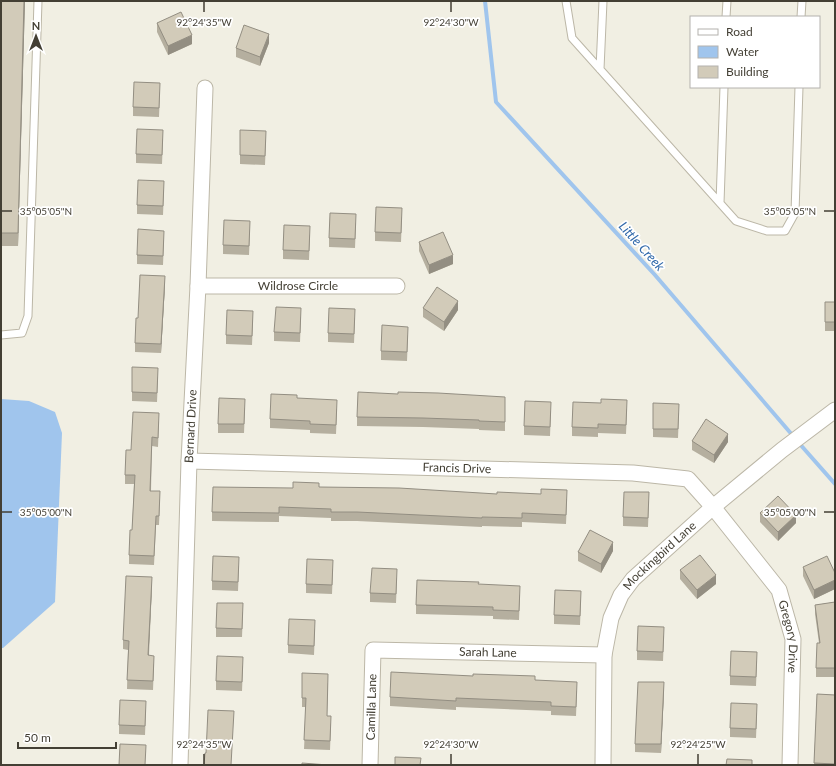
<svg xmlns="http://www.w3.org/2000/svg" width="836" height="766" font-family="Lato,sans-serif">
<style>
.water{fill:#a0c5ed}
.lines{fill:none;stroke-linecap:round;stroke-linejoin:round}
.stream{stroke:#a0c5ed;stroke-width:4}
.service-casing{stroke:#bcb7a7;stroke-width:9}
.minor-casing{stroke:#bcb7a7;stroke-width:17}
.service{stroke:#fff;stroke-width:7}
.minor{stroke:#fff;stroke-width:15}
.wall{fill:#b5af9f}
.shaded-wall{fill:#938e82}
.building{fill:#d2cbb9;stroke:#938e82}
.ticks{fill:none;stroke:#433f34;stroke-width:1.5}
.labels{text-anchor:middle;stroke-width:3.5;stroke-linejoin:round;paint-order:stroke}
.street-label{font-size:12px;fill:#433f34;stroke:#fff}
.water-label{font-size:13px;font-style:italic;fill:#3169aa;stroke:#fff}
.ticks-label{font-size:10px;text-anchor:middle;fill:#433f34;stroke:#fff;stroke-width:3.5;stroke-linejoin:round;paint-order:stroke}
</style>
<rect width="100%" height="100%" fill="#f1efe3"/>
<!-- water -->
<path class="water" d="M1,399L29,401L55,412L62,433L55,602L3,648H1Z"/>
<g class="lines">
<!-- stream -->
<path class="stream" d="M485,1L496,102L655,275L794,437
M798,442L835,484"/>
<defs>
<path id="service" d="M566,1L572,38L736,221L767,231H785L795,213L799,87
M726,17L727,1
M801,17L802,1
M600,69L603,1
M720,203L724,87
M1,335L22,333L28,316L38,1"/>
<g id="minor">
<path id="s1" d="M198,286H397"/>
<path id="s2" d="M189,461L633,473L688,479L713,507L779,590L793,639L790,765"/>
<path id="s3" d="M180,765L189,461L198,286L205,88"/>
<path id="s4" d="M370,765L373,650L604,655"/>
<path id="s5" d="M603,765L604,655L611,618L621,595L633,579L713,507L782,450L835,410"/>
</g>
</defs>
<!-- service casing -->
<use href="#service" class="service-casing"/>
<!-- minor casing -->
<use href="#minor" class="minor-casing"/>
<!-- service -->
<use href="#service" class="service"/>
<!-- minor -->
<use href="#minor" class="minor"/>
</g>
<!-- wall -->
<path class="wall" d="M1,1H25L18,246H1Z
M157,23L192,44L168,55L157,32Z
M269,43L260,66L236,57V48Z
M160,92L159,117L133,116V107Z
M163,139L162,164L136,163V154Z
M266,140L265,165L240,164V155Z
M164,190L163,215L137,214V205Z
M402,217L401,242L375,241V232Z
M356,223L355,248L329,247V238Z
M250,230L249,255L223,254V245Z
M310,235L309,260L283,259V250Z
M164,240L163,265L137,264V255Z
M419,242L453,264L429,274L419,251Z
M165,285L161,353L135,352V343L138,318Z
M835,302V331H825V322Z
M423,308L458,310L444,331L423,317Z
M301,317L300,342L274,341V332Z
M355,318L354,343L328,342V333Z
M253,320L252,345L226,344V335Z
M408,335L407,361L381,360V351Z
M158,377L157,402L132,401V392Z
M297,398L337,409L336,434L310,433V430L270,428V419Z
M505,406V431L479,430V429L423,427L357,426V417Z
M245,408L244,433H218V424Z
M627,409L626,434L598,433V437L572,436V427Z
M551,411L550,436L524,435V426Z
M679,413L678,438L653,437V429Z
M159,421L158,447L152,446L151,491L160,500L159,525H156L154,565L129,564V555L132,530L134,484H125V475Z
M692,441L728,442L714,463L692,450Z
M319,487L567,499L566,524L522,522V527L482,526V527L357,521H331V518L279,516V522L212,521V512L293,488Z
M649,501L648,527L623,526V517Z
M760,513L796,523L778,541L760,522Z
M613,551L601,573L578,561V552Z
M239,566L238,591L212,590V581Z
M803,567L835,573V589L814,599L803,576Z
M333,569L332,594L306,593V584Z
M680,570L716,584L697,599L680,579Z
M397,578L396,603L370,602V593Z
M152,586L149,655L154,665L153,690L127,689L128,650L123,649V640Z
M520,595L519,620L493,619V616L416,614V605Z
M581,600L580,625L554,624V615Z
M835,602V677H816V668L819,643L815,614V605Z
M243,612L242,637H216V628Z
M315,629L314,655L288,653V645Z
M664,636L663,661L637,660V651Z
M757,661L756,686L730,685V676Z
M243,666L242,691L216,690V681Z
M535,680L577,691L576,716L551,715V711L456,707V710L390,706V697Z
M328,683L327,716L331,725L330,750L304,749L306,707H302V698Z
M664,691L661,753L635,752V744Z
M817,694L835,695V765H814Z
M146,710L145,735L119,734V725Z
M757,713L756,738L730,737V728Z"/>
<!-- shaded-wall -->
<path class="shaded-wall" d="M24,1H25L18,246V233Z
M269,34V43L260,66V57Z
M192,35V44L168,55V46Z
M453,255V264L429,274V265Z
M165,276V285L161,353V344Z
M458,301V310L444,331V322Z
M728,434V442L714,463V455Z
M796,515V523L778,541V532Z
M613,542V551L601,573V564Z
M716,575V584L697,599V590Z
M152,577V586L148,664V655Z
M835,580V589L814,599V590Z
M664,682V691L661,753V744Z"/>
<!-- building -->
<path class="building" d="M1,1H24L18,233H1Z
M181,12L192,35L168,46L157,23Z
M244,25L269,34L260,57L236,48Z
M134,82L160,83L159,108L133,107Z
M137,129L163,130L162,155L136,154Z
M240,130L266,131L265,156L240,155Z
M138,180L164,181L163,206L137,205Z
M376,207L402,208L401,233L375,232Z
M330,213L356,214L355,239L329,238Z
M224,220L250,221L249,246L223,245Z
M284,225L310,226L309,251L283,250Z
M138,229L164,231L163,256L137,255Z
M443,232L453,255L429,265L419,242Z
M140,275L165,276L161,344L135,343L136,318H138Z
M437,287L458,301L444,322L423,308Z
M825,302H835V322H825Z
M276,307L301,308L300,333L274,332Z
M329,308L355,309L354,334L328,333Z
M227,310L253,311L252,336L226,335Z
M382,325L408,327L407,352L381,351Z
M132,367L158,368L157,393L132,392Z
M358,392L398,394V392L438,393L505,397V422L479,421V420L423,418L357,417Z
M271,394L297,395V398L337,400L336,425L310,424V421L270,419Z
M219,398L245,399L244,424H218Z
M601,399L627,400L626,425L598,424V428L572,427L573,402L601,403Z
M525,401L551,402L550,427L524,426Z
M653,403L679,404L678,429H653Z
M133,412L159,413L158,438L152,437L150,491H160L159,516H156L154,556L129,555L130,530H132L135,475H125L126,450H131Z
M706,419L728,434L714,455L692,441Z
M293,482L319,483V487L399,488L497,494V492L541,494V489L567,490L566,515L522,513V518L482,517V518L357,512H331V509L279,507V513L212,512L213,487L293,488Z
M624,492H649L648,518L623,517Z
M778,496L796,515L778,532L760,513Z
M590,530L613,542L601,564L578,552Z
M700,555L716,575L697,590L680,570Z
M213,556L239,557L238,582L212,581Z
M827,556L835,573V580L814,590L803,567Z
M307,559L333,560L332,585L306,584Z
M372,568L397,569L396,594L370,593Z
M126,576L152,577L148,655L154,656L153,681L127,680L129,641L123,640Z
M417,580L479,582L478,584L520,586L519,611L493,610V607L416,605Z
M555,590L581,591L580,616L554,615Z
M835,602V668H816L817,643H820L815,605Z
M217,603H243L242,629L216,628Z
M289,619L315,620L314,646L288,645Z
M638,626L664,627L663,652L637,651Z
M731,651L757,652L756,677L730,676Z
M217,656L243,657L242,682L216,681Z
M391,672L473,676V674L535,676V680L577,682L576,707L551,706V702L456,698V701L390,697Z
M302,673L328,674L327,716H331L330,741L304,740L306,698H302Z
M638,682H664L661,744H635Z
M817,694L835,695V764L814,763Z
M120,700L146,701L145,726L119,725Z
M731,703L757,704L756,729L730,728Z
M208,710L234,711L231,765H204L205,753H206Z
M120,744L146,745L145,765H119Z
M395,757L421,758L420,765H395Z
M727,759L752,760V765H726Z
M302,763L328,765H302Z"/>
<!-- ticks -->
<path class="ticks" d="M204,2V12M451,2V12M2,211H12M824,211H834M2,512H12M824,512H834M204,754V764M451,754V764M698,754V764"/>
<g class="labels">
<!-- street labels -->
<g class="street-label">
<text dy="4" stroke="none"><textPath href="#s1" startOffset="100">Wildrose Circle</textPath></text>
<text dy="4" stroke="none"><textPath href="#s3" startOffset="339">Bernard Drive</textPath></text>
<text dy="4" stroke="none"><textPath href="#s2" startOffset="268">Francis Drive</textPath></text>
<text dy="4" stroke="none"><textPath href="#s5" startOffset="228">Mockingbird Lane</textPath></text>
<text dy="4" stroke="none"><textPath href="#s2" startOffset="691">Gregory Drive</textPath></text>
<text dy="4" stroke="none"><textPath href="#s4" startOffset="230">Sarah Lane</textPath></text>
<text dy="4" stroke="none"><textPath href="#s4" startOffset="58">Camilla Lane</textPath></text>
</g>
<!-- water labels -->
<g class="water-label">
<text transform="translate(642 246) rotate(48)" y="5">Little Creek</text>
</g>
</g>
<g class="ticks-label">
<text x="204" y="26">92°24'35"W</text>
<text x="451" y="26">92°24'30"W</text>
<text x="46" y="215">35°05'05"N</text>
<text x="790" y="215">35°05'05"N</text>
<text x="46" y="516">35°05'00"N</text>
<text x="790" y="516">35°05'00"N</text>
<text x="204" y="748">92°24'35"W</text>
<text x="451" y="748">92°24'30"W</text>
<text x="698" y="748">92°24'25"W</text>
</g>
<!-- border -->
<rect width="836" height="766" fill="none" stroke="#433f34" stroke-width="4"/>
<!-- legend -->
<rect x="690" y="16" width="130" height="72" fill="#ffffff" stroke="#b4b2ae"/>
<rect x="698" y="29" width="20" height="6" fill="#ffffff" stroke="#b4b2ae"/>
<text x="726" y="36" font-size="12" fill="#433f34">Road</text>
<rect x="698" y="46" width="20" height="12" fill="#a0c5ed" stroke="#b4b2ae"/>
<text x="726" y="56" font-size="12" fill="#433f34">Water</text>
<rect x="698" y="66" width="20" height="12" fill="#d2cbb9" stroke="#b4b2ae"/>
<text x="726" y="76" font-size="12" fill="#433f34">Building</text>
<!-- north arrow -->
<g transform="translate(36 36)" stroke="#ffffff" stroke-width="3" paint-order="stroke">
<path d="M0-3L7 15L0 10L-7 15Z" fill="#433f34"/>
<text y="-6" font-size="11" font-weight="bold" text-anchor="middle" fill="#433f34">N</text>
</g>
<!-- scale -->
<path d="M18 742v6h98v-6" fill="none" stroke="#433f34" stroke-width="2"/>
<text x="24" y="742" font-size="12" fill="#433f34" stroke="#ffffff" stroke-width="3" paint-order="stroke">50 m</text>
</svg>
